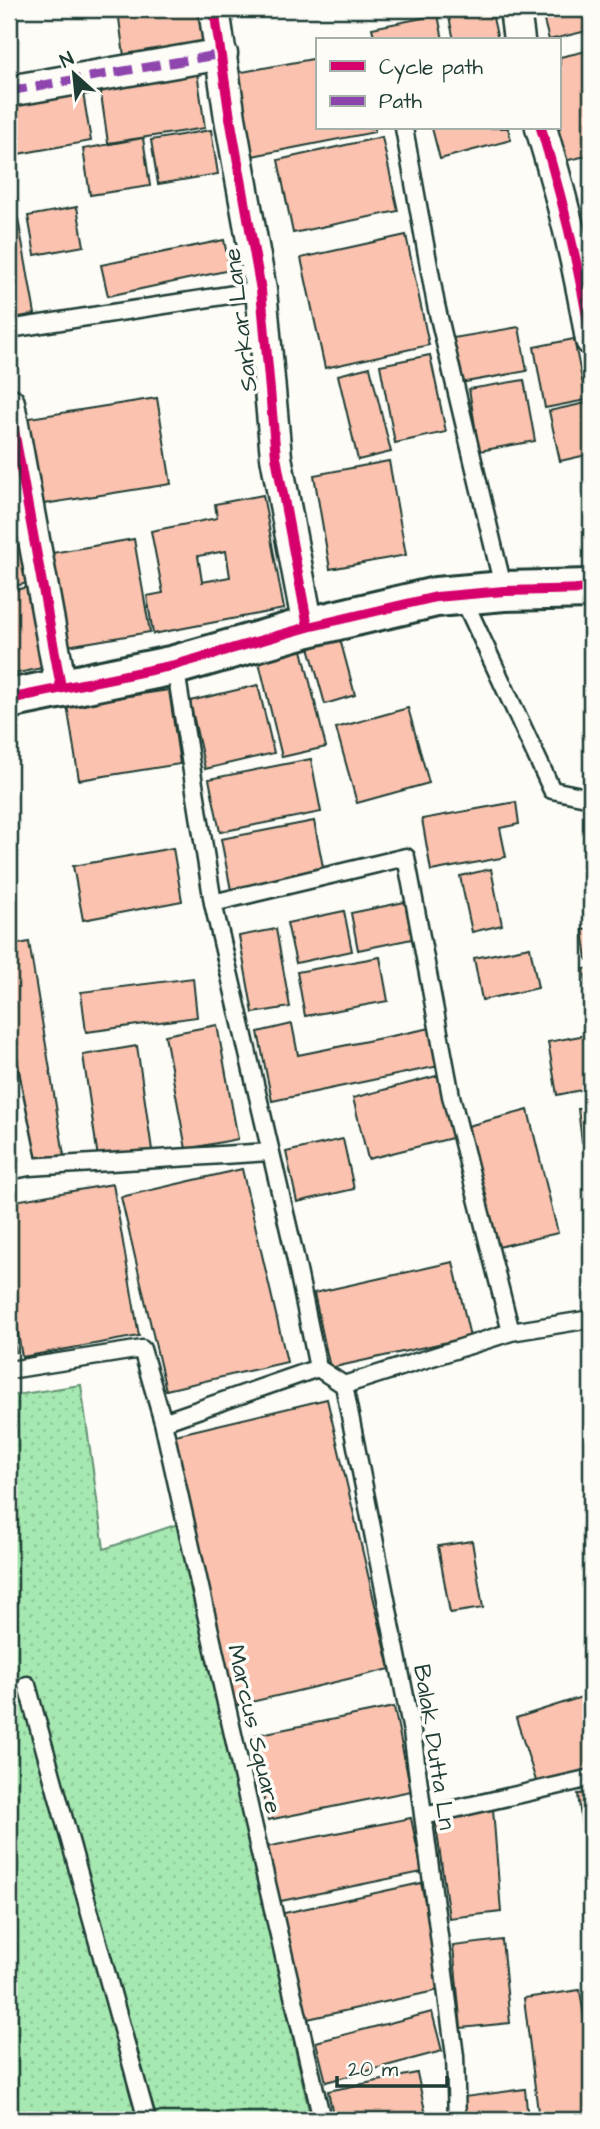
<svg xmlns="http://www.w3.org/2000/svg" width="600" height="2129" font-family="'Architects Daughter',sans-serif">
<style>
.park{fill:url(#park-dots);stroke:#629272;stroke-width:2}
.building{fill:#fbc3af;stroke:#1f3d34;stroke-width:2;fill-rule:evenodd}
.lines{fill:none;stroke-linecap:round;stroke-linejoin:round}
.lane-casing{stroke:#1f3d34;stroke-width:21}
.street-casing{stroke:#1f3d34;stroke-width:35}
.secondary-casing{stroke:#1f3d34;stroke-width:44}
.lane{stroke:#fdfcf7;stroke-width:16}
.street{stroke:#fdfcf7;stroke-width:30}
.secondary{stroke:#fdfcf7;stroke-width:38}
.quiet{stroke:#8e44ad;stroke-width:9;stroke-dasharray:18 9;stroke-linecap:butt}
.cycleway-casing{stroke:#fdfcf7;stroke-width:15}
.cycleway{stroke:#d6006c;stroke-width:10}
.labels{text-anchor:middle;stroke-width:7;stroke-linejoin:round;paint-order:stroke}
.street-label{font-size:24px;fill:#1f3d34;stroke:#fdfcf7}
</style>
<defs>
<pattern id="park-dots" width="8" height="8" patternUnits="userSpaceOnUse" patternTransform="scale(1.75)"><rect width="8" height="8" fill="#a6e8b1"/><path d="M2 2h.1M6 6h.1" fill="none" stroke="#8ec899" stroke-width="1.8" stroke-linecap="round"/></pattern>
</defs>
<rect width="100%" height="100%" fill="#fdfcf7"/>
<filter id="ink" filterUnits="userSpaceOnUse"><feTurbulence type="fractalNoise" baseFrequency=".0143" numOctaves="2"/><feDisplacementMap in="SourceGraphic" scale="14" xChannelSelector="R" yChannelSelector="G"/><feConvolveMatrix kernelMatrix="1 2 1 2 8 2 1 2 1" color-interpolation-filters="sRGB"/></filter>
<g filter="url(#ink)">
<!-- park -->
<path class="park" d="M81,1385L104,1549L178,1524L311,2120H9V1396Z"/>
<!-- building -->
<path class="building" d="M131,9H199L205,53L125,64L118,11Z
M466,9H491L498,40H454L448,13Z
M541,9H591V30L549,40Z
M438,15L443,40H375L372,28Z
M591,50V155L564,161L557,128H560V57Z
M318,58V128H375V132L247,157L231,74Z
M197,72L205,128L108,143L100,87Z
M82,87L91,141L18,154L9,100Z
M432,128H508L511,140L440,159Z
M211,130L218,174L158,184L151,140Z
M382,137L398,211L293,233L278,160Z
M143,138L150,186L90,195L83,149Z
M77,207L84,246L35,255L28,216Z
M18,219L35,314L9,319V220Z
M406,235L429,345L325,368L301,258Z
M224,240L230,270L108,296L101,265Z
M519,327L527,371L460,383L453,338Z
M574,339L586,400L545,408L534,347Z
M430,355L446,432L395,443L380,365Z
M370,367L391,452L358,460L338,375Z
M524,380L535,441L479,451L469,389Z
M157,398L171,484L37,505L23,419Z
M586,403L591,427V454L560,461L549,411Z
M389,461L406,555L330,569L314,475Z
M10,486L28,583L9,587V487Z
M263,495L284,609L153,634L147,596L163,593L151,531L217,518L215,504ZM226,551L230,577L202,582L198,556Z
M134,539L150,632L67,646L52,553Z
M34,586L51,666L9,675V591Z
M340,639L355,695L325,704L309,647Z
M302,650L326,747L282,757L259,662Z
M258,685L274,753L205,769L190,701Z
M169,690L180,764L79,780L67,705Z
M408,708L429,783L357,803L336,728Z
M311,759L321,812L220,832L209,779Z
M516,802L519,824L500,828L506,857L431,871L422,819Z
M314,821L324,872L231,890L221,839Z
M173,848L182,901L83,920L73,866Z
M491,869L502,925L472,932L460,876Z
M405,902L412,939L358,950L351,913Z
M344,911L352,951L296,963L287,923Z
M276,929L290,1007L253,1013L239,936Z
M591,929V960H587L583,930Z
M29,942L64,1155L34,1160L9,1009V946Z
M530,947L538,988L482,1000L474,958Z
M380,957L388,1001L305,1016L297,972Z
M591,968V1003H589L584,969Z
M193,978L197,1017L86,1032L81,992Z
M292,1024L298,1055L431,1028L439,1066L272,1101L258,1032Z
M217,1025L238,1139L186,1149L165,1035Z
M591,1034V1088L557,1095L548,1042Z
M137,1046L152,1150L98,1158L83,1055Z
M440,1075L456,1137L368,1159L353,1098Z
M591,1108V1141L582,1142L578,1109Z
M9,1110L19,1159L9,1162Z
M528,1110L558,1233L494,1248L464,1127Z
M343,1139L354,1189L297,1202L286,1152Z
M242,1169L287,1362L166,1390L121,1197Z
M113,1184L139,1336L22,1357L9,1279V1202Z
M453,1262L470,1337L330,1368L314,1293Z
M9,1319L16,1352L9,1353Z
M327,1399L390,1669L234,1706L171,1436Z
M472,1541L483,1608L450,1613L438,1546Z
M588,1695L591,1705V1770L538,1787L516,1718Z
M394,1707L411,1791L268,1820L251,1736Z
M591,1793V1902L578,1794Z
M493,1809L501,1912L449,1918L435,1818Z
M411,1818L422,1872L276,1902L266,1847Z
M421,1883L444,1989L303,2020L280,1914Z
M502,1940L510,2023L461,2028L453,1946Z
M580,1990L591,2065V2120H539L524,1998Z
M432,2012L442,2051L326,2082L316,2042Z
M417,2073L427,2120H334L328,2091Z
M525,2089L528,2120H466L464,2097Z"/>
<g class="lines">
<defs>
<path id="lane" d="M404,128L436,305L504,591
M9,329L261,290
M462,596L552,790L591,798
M175,665L213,903L295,1256L318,1368
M213,903L406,857L451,1096L511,1332
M9,1071L29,1167
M9,1171L29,1167L270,1152
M9,1370L142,1349L163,1422L252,1819L322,2120
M344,1385L412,1732L455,2056L457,2120
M163,1422L318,1368L344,1385L511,1332L591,1319
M27,1685L147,2120
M424,1816L591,1778"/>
<path id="street" d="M214,9L230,118L261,290L276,457L308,627
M515,9L519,40
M9,91L222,54
M541,128C563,200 579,266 591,340
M9,403L61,687"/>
<path id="secondary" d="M9,699L175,665L308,627L436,597L504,591L591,589"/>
</defs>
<!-- lane casing -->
<use href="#lane" class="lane-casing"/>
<!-- street casing -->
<use href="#street" class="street-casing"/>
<!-- secondary casing -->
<use href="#secondary" class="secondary-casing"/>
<!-- lane -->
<use href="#lane" class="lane"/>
<!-- street -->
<use href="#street" class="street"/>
<!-- secondary -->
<use href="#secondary" class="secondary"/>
<!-- quiet -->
<path class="quiet" d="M9,91L222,54"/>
<defs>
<path id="cycleway" d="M214,9L230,118L261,290L276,457L308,627
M541,128C563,200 579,266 591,340
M9,403L61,687
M9,699L175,665L308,627L436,597L504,591L591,589"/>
</defs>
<!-- cycleway casing -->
<use href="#cycleway" class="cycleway-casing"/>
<!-- cycleway -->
<use href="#cycleway" class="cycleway"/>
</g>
</g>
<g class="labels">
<!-- street labels -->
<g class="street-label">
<text transform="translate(240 320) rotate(-97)" y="8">Sarkar Lane</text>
<text transform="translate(255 1729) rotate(77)" y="8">Marcus Square</text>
<text transform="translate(435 1747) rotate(81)" y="8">Balak Dutta Ln</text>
</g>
</g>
<!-- margin -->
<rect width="600" height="2129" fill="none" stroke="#fdfcf7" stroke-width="35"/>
<rect x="18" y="18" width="565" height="2094" fill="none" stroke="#1f3d34" stroke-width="2.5" filter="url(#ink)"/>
<!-- legend -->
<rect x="316" y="38" width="245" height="91" fill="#fdfcf7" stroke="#a4b0a9" stroke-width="2"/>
<rect x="330" y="61" width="35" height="10" fill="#d6006c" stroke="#a4b0a9" stroke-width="2"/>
<text x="379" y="74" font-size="21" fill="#1f3d34">Cycle path</text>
<rect x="330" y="96" width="35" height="10" fill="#8e44ad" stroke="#a4b0a9" stroke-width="2"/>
<text x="379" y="108" font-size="21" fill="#1f3d34">Path</text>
<!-- north arrow -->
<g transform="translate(74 74) rotate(333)" stroke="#fdfcf7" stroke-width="5" paint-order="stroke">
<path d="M0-5L12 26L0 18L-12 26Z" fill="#1f3d34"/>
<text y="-10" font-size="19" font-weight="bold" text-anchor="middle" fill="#1f3d34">N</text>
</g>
<!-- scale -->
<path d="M337 2076v10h110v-10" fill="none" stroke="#1f3d34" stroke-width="3.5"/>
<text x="348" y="2076" font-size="21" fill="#1f3d34" stroke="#fdfcf7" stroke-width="5" paint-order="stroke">20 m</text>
</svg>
